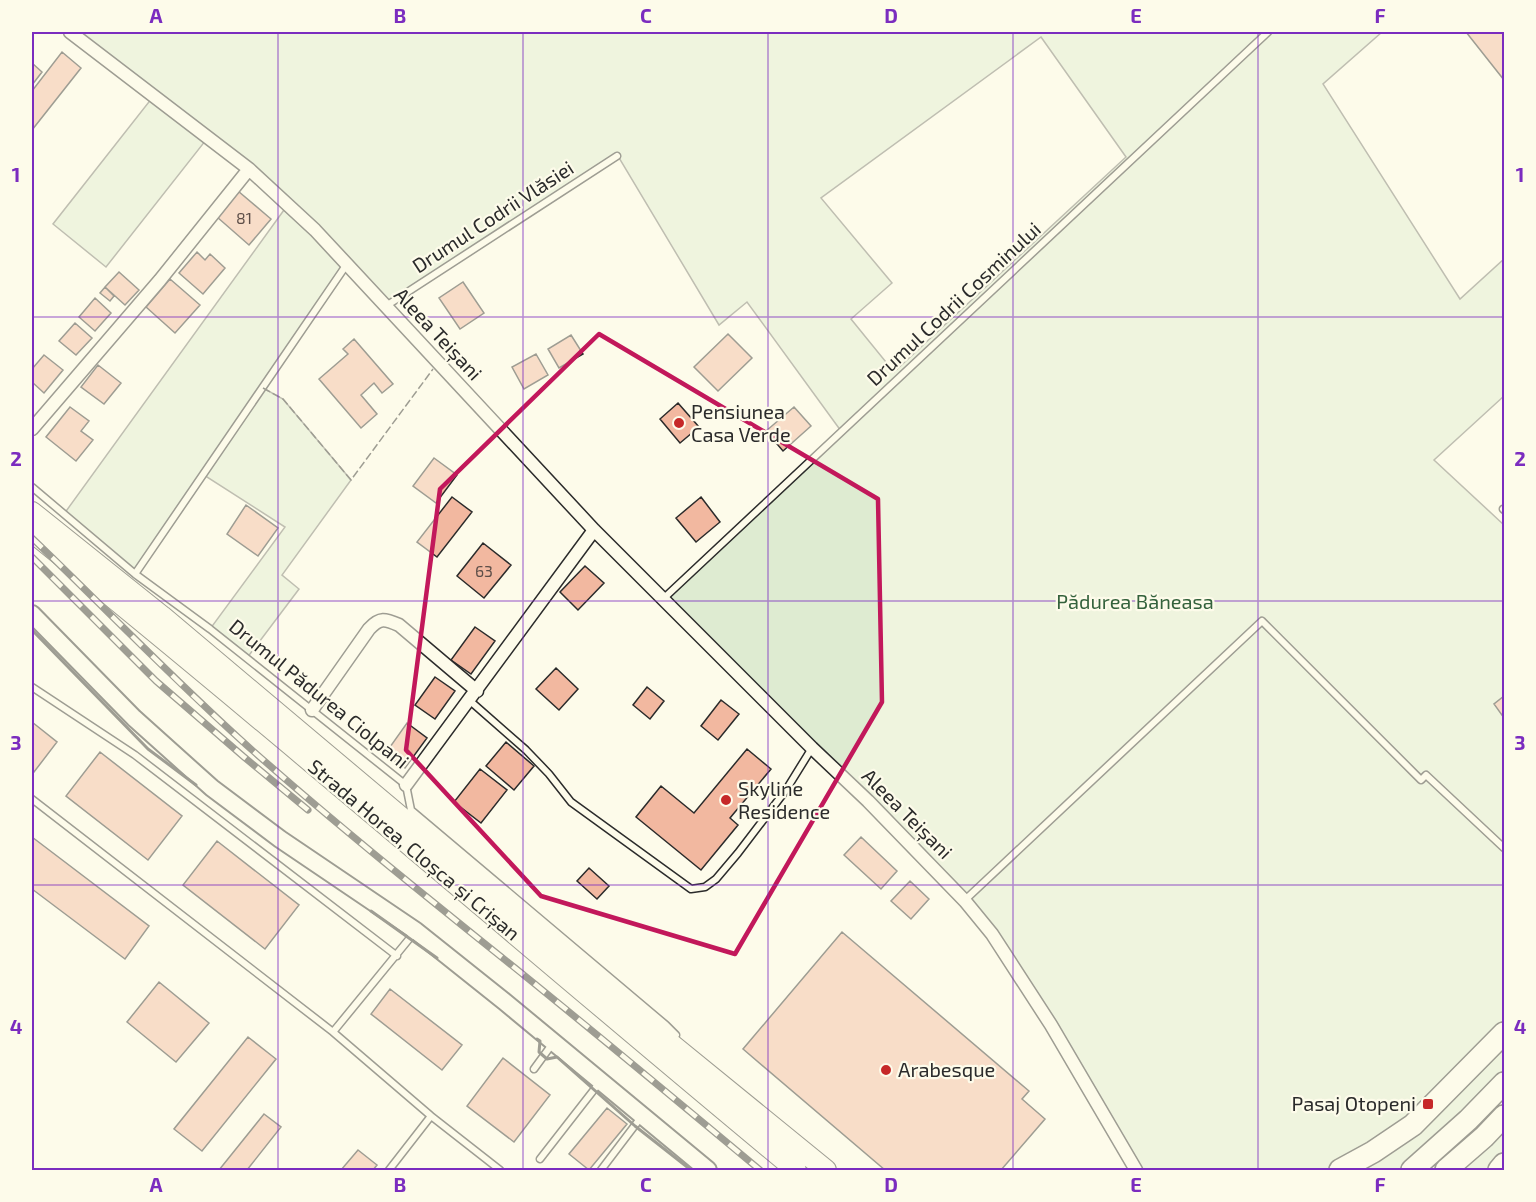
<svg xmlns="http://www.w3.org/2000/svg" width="1536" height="1202" font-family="'Exo 2',sans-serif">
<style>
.green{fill:#deebd1;stroke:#74746e;stroke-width:1.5;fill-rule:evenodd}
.building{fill:#f2b8a0;stroke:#2b2b2b;stroke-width:1.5}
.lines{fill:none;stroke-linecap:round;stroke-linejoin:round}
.service-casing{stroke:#2b2b2b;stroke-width:9}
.minor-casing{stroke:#2b2b2b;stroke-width:15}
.tertiary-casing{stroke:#2b2b2b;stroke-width:20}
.primary-casing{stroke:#2b2b2b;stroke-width:22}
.trunk-casing{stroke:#2b2b2b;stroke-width:24}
.service{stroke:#fdfbea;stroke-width:6}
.minor{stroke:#fdfbea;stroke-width:12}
.tertiary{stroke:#fdfbea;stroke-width:16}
.primary{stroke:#fdfbea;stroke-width:20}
.trunk{stroke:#fdfbea;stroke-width:21}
.rail-casing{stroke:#2b2b2b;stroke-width:7}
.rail{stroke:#fdfbea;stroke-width:4.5;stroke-dasharray:14;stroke-linecap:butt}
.fence{stroke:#2b2b2b;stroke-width:1.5;stroke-dasharray:8 3;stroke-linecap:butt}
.wall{stroke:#2b2b2b;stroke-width:3}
.marked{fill:none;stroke:#c2185b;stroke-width:4.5;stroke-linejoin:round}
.grid{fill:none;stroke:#7b2cbf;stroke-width:1.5;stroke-opacity:0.55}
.poi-dot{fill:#c62828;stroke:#fdfbea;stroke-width:2}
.labels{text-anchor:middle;stroke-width:4.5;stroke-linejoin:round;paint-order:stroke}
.number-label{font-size:16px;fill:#5d4e48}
.street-label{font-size:20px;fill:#2b2b2b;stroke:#fdfbea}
.poi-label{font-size:20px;fill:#2b2b2b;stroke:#fdfbea;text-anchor:start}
.park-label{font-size:20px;fill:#34623c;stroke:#fdfbea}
.neatline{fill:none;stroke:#7b2cbf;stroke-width:2}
.grid-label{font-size:20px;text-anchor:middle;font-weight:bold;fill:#7b2cbf}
</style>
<rect width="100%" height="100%" fill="#fdfbea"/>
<!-- green -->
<path class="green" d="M70,32H1382L1323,84L1460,299L1504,259V396L1434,460L1504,525V1083L1412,1170H1136L992,934L662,600L841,431L747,302L719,325L618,156L386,307L249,169ZM1041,37L1126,157L894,372L851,319L892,283L821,198Z
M152,98L206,140L106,267L53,224Z
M284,210L311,235L343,269L263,388L283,399L351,480L282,575L299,589L247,658L210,629L285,527L204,475L135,574L64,514Z
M1504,1116V1164L1499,1170H1446Z"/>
<!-- building -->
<path class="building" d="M1466,32H1504V80Z
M62,52L81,68L32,130V91Z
M32,63L42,72L32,85Z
M238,191L271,219L249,245L217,217Z
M197,252L205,260L210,254L225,268L203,294L179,273Z
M119,272L139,290L125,305L105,287Z
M170,279L200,305L175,333L146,307Z
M463,282L484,313L460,329L439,298Z
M105,287L114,296L110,301L100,293Z
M95,298L111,313L95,331L79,317Z
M75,323L92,338L76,355L59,341Z
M728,334L752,358L718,391L694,367Z
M571,335L583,354L559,368L548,349Z
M354,339L393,384L382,393L374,383L361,395L377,414L361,428L319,379L348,354L343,349Z
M536,354L548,375L524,389L512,367Z
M44,355L63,370L44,393L32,382V369Z
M98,365L121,383L104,404L81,387Z
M678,403L699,427L680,443L660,419Z
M70,407L89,421L81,431L93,440L76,461L46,437Z
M794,407L811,426L783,451L766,431Z
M434,458L457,475L436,503L413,486Z
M452,497L472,512L437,557L417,542Z
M701,497L720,522L696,542L676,518Z
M246,505L278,528L258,556L227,534Z
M483,543L511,565L484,598L457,576Z
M585,566L604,583L578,610L560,592Z
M475,627L495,641L471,674L451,660Z
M556,668L578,689L559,710L536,689Z
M435,677L455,691L435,719L415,705Z
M647,687L664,701L650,719L633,705Z
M1504,696V718L1494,704Z
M721,700L739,714L718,740L701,726Z
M32,722L57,742L34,772L32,769Z
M407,723L427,738L405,768L385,754Z
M506,742L534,766L514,790L486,766Z
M747,749L771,769L730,818L738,825L701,870L636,817L661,786L694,813Z
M100,752L182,816L148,860L66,796Z
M480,769L507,790L481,823L454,802Z
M32,837L149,926L125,959L32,889Z
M861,837L897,871L881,889L844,855Z
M217,841L299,905L265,949L183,885Z
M589,868L609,886L597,899L577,881Z
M910,881L929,899L911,919L891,901Z
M842,932L1029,1091L1022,1099L1045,1119L1001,1170H885L743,1049Z
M159,982L209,1023L176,1062L127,1022Z
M390,989L462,1045L442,1070L371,1014Z
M248,1037L276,1059L202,1151L174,1129Z
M503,1058L550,1095L514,1142L467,1106Z
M607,1108L627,1124L589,1170L569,1154Z
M264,1114L281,1127L247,1170H219Z
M358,1150L377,1165L373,1170H341Z"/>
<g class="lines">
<defs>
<path id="service" d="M386,306L617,156
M32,487L135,574L210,629L406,785L411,810L666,1025L676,1035
M1503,509L1504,510
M135,574L347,264
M663,599L1268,32
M32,687L135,755L397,956
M469,700L526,750L549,774L571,802L691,889L705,887L716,879L738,853L786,790L812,748
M32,799L333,1032L431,1116L500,1170
M965,900L1262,621L1421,780L1426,775L1504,848
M333,1032L414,933
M534,1069L553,1043
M540,1159L600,1082
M389,1170L431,1116
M601,1170L642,1116"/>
<path id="minor" d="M70,32L249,169L315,230L594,530L812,748L868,801L965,901L992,934L1051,1025L1136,1170
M32,429L160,280L249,169
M312,710L369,629C380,617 385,619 399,625L477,691
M406,785L594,530"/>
<path id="tertiary" d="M32,614L134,718L212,788L280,839L416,931L505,1002L708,1170"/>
<path id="primary" d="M32,512L162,616L665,1039L826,1170
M32,532C290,740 540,958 796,1170"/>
<path id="trunk" d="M1340,1170L1373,1152L1413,1125L1504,1033
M1412,1170L1468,1120L1504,1083
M1446,1170L1484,1137L1504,1116
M1499,1170L1504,1164"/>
</defs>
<!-- service casing -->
<use href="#service" class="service-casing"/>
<!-- minor casing -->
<use href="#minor" class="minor-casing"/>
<!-- tertiary casing -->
<use href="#tertiary" class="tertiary-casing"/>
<!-- primary casing -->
<use href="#primary" class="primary-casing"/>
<!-- trunk casing -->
<use href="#trunk" class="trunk-casing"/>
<!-- service -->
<use href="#service" class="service"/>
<!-- minor -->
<use href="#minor" class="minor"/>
<!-- tertiary -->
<use href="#tertiary" class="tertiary"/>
<!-- primary -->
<use href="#primary" class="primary"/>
<!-- trunk -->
<use href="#trunk" class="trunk"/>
<defs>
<path id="rail" d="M32,538C105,608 176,682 252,750C340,828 433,902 525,976C604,1040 682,1105 760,1170
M32,557L156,681L244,757L308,810"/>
</defs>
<!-- rail casing -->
<use href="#rail" class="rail-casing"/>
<!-- rail -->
<use href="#rail" class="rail"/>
<!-- fence -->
<path class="fence" d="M263,388L283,399L351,480L433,369"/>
<!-- wall -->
<path class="wall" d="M32,633L33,631L148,749L196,785
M371,911L437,958
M537,1039L540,1041L539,1052L547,1059L557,1057L635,1126L691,1170"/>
</g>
<!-- marked area -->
<path d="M0 0H1536V1202H0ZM599,334L878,499L882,702L735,954L541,896L406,750L440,489Z" fill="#fdfbea" fill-opacity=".55" fill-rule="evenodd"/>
<path class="marked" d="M599,334L878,499L882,702L735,954L541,896L406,750L440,489Z"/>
<!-- grid -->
<path class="grid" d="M278,32V1170M523,32V1170M768,32V1170M1013,32V1170M1258,32V1170M32,317H1504M32,601H1504M32,885H1504"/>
<!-- markers -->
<g class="poi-dot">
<circle cx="679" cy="423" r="6"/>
<circle cx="726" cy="800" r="6"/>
<circle cx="886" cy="1070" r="6"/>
<rect x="1422" y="1098" width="12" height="12" rx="3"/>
</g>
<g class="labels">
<!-- number labels -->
<g class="number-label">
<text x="244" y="224">81</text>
<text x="484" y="577">63</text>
</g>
<!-- street labels -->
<g class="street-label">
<text transform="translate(493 217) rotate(-33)" y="7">Drumul Codrii Vlăsiei</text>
<text transform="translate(954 304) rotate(-43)" y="7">Drumul Codrii Cosminului</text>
<text transform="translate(438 334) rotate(47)" y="7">Aleea Teișani</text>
<text transform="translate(319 694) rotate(39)" y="7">Drumul Pădurea Ciolpani</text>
<text transform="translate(907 814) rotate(45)" y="7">Aleea Teișani</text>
<text transform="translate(414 850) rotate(40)" y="7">Strada Horea, Cloșca și Crișan</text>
</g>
<!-- poi labels -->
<g class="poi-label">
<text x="691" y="419">Pensiunea<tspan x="691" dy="23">Casa Verde</tspan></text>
<text x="738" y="796">Skyline<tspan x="738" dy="23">Residence</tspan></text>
<text x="898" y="1077">Arabesque</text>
<text x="1416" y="1111" text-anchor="end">Pasaj Otopeni</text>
</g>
<!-- park labels -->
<g class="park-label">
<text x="1135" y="609">Pădurea Băneasa</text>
</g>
</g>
<!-- border -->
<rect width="1536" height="1202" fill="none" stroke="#fdfbea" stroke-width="66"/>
<rect x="33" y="33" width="1470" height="1136" class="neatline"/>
<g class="grid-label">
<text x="156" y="23">A</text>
<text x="400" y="23">B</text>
<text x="646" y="23">C</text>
<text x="891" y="23">D</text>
<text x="1136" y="23">E</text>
<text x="1380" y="23">F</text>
<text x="16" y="182">1</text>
<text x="1520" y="182">1</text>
<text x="16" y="466">2</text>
<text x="1520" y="466">2</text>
<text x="16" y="750">3</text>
<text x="1520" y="750">3</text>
<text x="16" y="1034">4</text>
<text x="1520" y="1034">4</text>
<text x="156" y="1192">A</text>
<text x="400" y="1192">B</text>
<text x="646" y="1192">C</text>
<text x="891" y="1192">D</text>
<text x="1136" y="1192">E</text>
<text x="1380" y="1192">F</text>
</g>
</svg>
